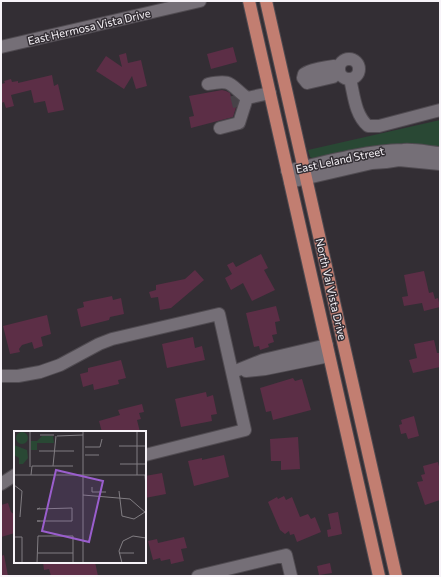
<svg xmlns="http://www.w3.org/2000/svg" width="441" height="577" font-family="Commissioner,sans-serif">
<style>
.green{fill:#294834}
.building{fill:#5c2e46}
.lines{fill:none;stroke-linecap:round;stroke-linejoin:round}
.minor-tunnel{stroke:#474248;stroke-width:12;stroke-dasharray:12 6;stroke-linecap:butt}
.minor-casing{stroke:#504b51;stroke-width:14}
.major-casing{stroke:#504b51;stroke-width:14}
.minor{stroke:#756f77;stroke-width:12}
.major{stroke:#c27e71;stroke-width:12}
.labels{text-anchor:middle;stroke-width:3;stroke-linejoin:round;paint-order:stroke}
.street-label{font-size:11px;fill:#f7f3f8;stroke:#332e34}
.inset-road{fill:none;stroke:#817d82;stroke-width:1}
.view{fill:#9a5ecd;fill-opacity:0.15;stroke:#9a5ecd;stroke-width:2}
.inset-edge{fill:none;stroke:#f7f3f8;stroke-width:2}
</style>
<rect width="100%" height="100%" fill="#332e34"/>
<!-- green -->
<path class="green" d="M440,120V148L396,145L375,146L316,160L310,157L308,150Z"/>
<!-- building -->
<path class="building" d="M233,47L237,62L211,69L207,54Z
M126,53L128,63L141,60L147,86L136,89L132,76L124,89L96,71L106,56L122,67L119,55Z
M52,75L54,86L58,84L64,110L48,113L45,101L34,103L31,90L11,95L14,106L6,108L4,102L1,103V84L5,83L4,81L11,79L12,82L18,81V83Z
M222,90L226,91L230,93L231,97L233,96L238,101L233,117L191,128L189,117L194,116L189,96Z
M261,254L268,268L264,270L275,290L252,301L243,283L231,290L225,278L232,274L227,265L233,262L236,267Z
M195,270L204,280L171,308L160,310L158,297L151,298L149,292L156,290V285L185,279Z
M424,271L429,293L433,292L435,299L438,298L440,307L424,311L422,303L404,306L402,297L408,296L404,275Z
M112,296L113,300L121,298L124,314L110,317L109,320L81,327L77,309L84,307L83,302Z
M276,306L280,321L275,322L277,334L272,335L274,342L268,344L269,347L260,350L259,346L254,347L246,313Z
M47,315L51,334L41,337L43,346L34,349L32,342L22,345L19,349L20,352L10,354L3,326Z
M193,337L195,348L202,346L205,360L167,368L162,344Z
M434,340L437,353H440V367L413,373L409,360L417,358L414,344Z
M121,360L126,378L118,380L119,384L94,390L93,384L83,387L80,374L88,372V368Z
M293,378L295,381L302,379L311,410L273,420L271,411L266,412L260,388Z
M206,392L207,397L213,395L217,414L211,415L212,421L181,427L175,399Z
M142,404L144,412L139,413L141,419L137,420L140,432H102L99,421L120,415L118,410Z
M414,416L419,436L408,439L406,433L401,434L399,425L402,424L401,420Z
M298,437L300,469L281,470V461H271L270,439Z
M224,455L229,477L194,486L188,461L202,458V460Z
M438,462L440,471V500L425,505L417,482L423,481L421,475L425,474L423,466Z
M162,473L166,494L145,498V476Z
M284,496L286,500L292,497L300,517L308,514L311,519L315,517L321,532L297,542L294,534L290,535L289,531L285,534L280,530L268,502L277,497L278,499Z
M8,503L11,512L15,515V533L1,537V505Z
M338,512L342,534L328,537L327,530L331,529L328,514Z
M184,537L187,548L181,549L184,561L171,564L170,559L161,561L160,558L153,560L148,541L157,539L158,543Z
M4,555L8,576H1V556Z
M43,562H95L98,576H51L49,569L44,570Z
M330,563L332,573L319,575L317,566Z"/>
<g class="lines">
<!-- minor-tunnel -->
<path class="minor-tunnel" d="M236,95L239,107"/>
<defs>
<path id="minor" d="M1,47L200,1
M339 69a10 10 0 1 1 20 0a10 10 0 1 1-20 0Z
M334,66L339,70L336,74L333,77L307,83L303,78L304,74C313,68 324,68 334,66Z
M350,79C354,95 355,115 368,126H379L440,110
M208,84C232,79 229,84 247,98L270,93
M220,128L239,123L247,98
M287,171C325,162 364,151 403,150C415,149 428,152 440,153
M290,182L372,163L386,162L399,160L440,164
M246,371L265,369L329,356
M233,372L263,360L327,345
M1,376H18L40,372L60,365L99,344L112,339L219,314L245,430L145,455
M1,484L15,475
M198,576L286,555L291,576"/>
<path id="major" d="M249,1L379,576
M266,1L396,576"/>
</defs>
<!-- minor casing -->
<use href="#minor" class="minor-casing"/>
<!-- major casing -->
<use href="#major" class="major-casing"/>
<!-- minor -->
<use href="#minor" class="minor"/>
<!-- major -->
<use href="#major" class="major"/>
</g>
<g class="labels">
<!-- street labels -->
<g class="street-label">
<text transform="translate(89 27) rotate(-13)" y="4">East Hermosa Vista Drive</text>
<text transform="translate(340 160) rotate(-12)" y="4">East Leland Street</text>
<text transform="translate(331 289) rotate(77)" y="4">North Val Vista Drive</text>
</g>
</g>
<!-- overview -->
<g transform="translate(14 431)">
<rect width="132" height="132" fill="#332e34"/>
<path d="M2 7a6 6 0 1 1 12 0a6 6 0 1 1-12 0ZM28,5H39L40,12H23V19H17V10H23ZM0,14L13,19L14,27L9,33H5V27L0,24Z" fill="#294834"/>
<path class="inset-road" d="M69,0V132M26,4H40M43,5L69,4M105,15H132M71,16H86L88,8M25,20H60M71,24H85M106,33H132M39,35L42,5M16,36V0M0,44H132M17,44L18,35H59M123,44V0M131,44L132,56M0,54L8,60L6,86M78,56V61H92M105,60L108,85M69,64L116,68L132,82M26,77L23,78L58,77V90H23H26M108,85L120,88L131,81M0,106H8V132M24,122H59M105,122H120M23,132L24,105H59V132M108,132L105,120L109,110L119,105L132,107"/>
<path class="view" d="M42,39L89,50L75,111L28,100Z"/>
<rect width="132" height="132" class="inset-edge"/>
</g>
<!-- border -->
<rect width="441" height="577" fill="none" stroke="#f7f3f8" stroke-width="4"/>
</svg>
